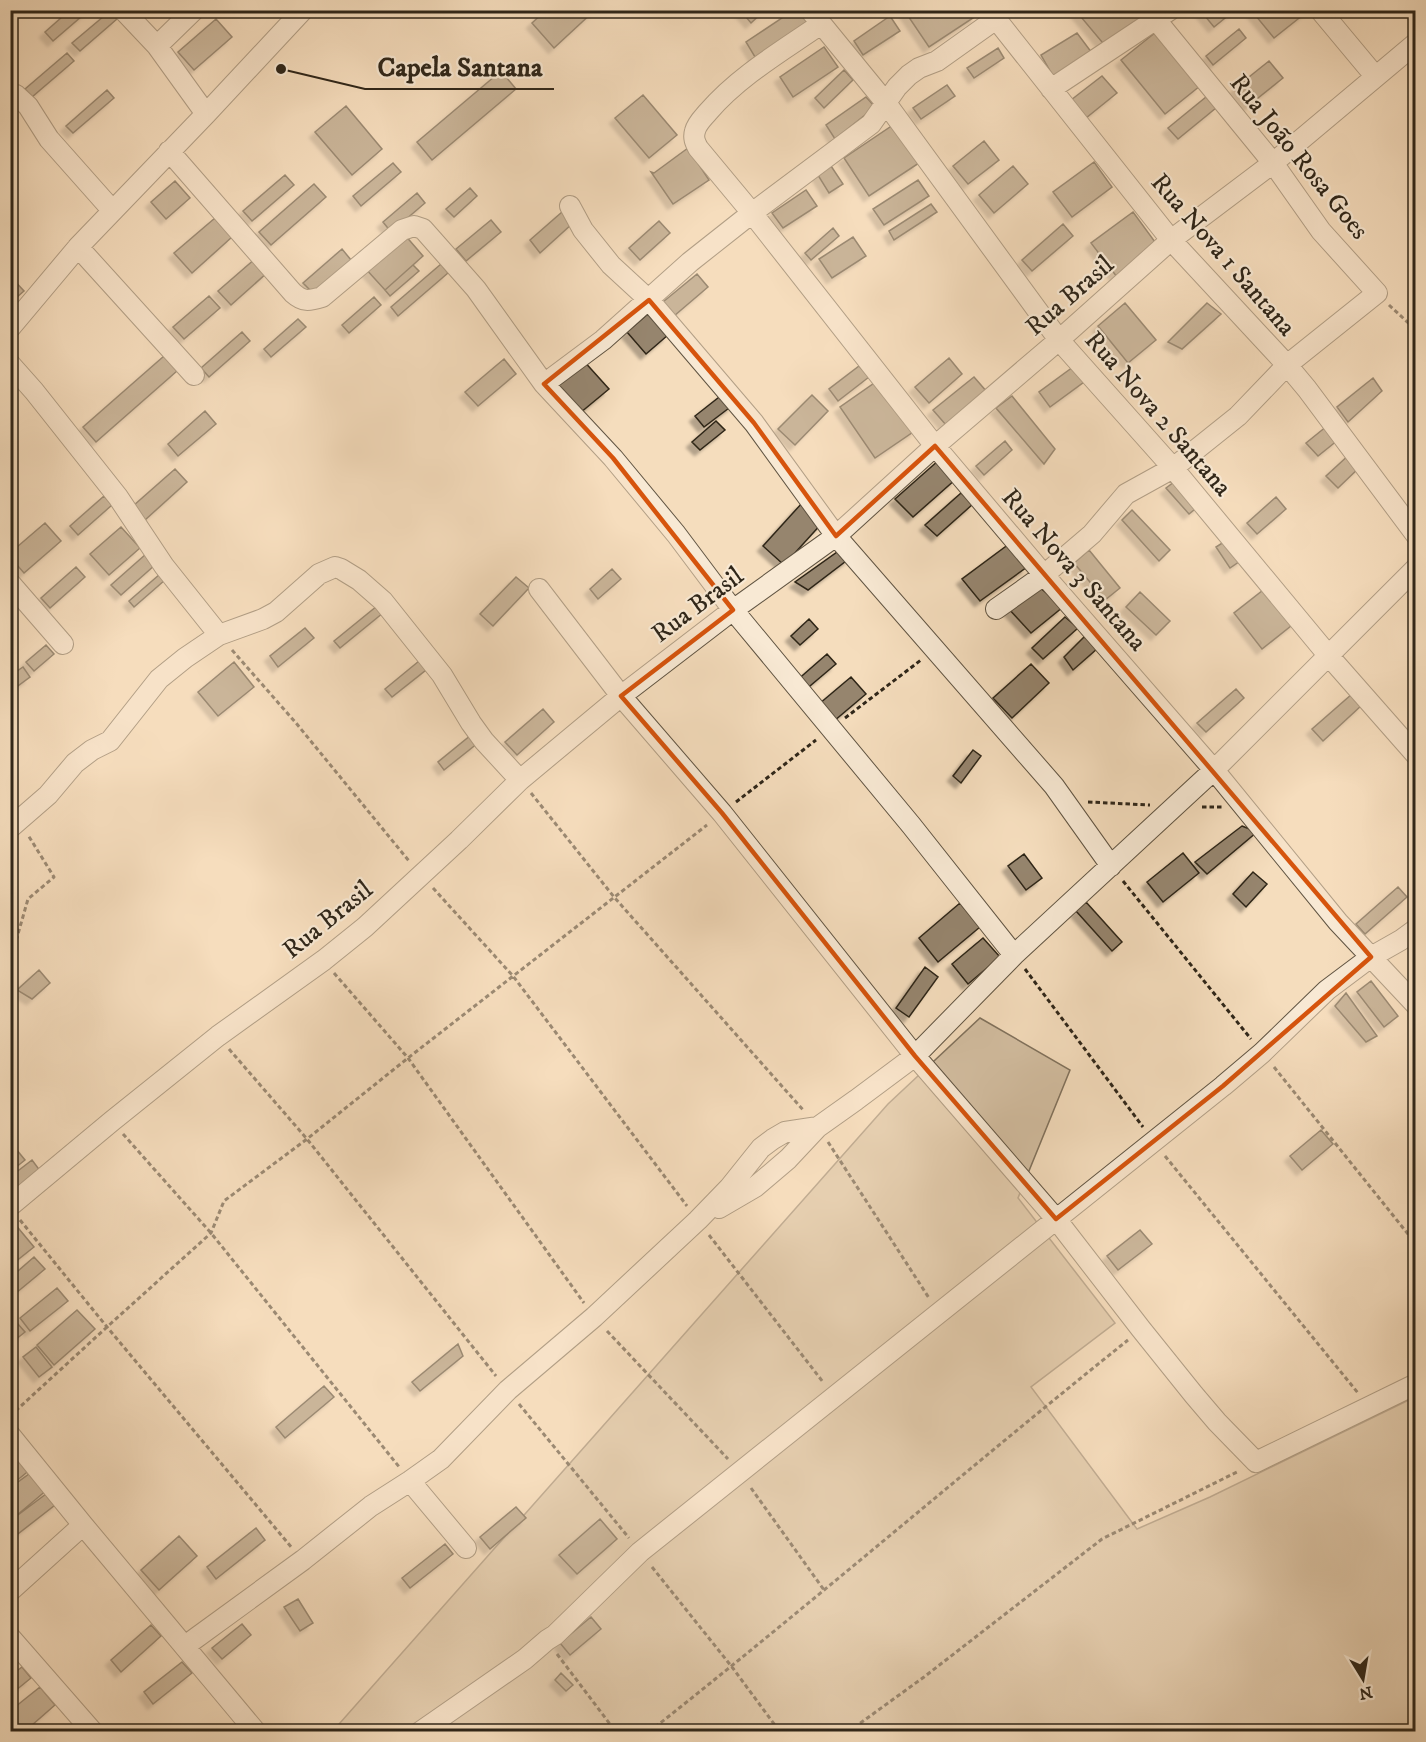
<svg xmlns="http://www.w3.org/2000/svg" width="1426" height="1742" font-family="'IM FELL DW Pica',serif">
<style>
.green{fill:#d3bea1;stroke:#81725d;stroke-width:1.5}
.building{fill:#96856e;stroke:#2f2619;stroke-width:1.5;filter:url(#shadow)}
.lines{fill:none;stroke-linecap:round;stroke-linejoin:round}
.street-casing{stroke:#605442;stroke-width:22}
.path{stroke:#2f2619;stroke-width:3;stroke-dasharray:4.5 3;stroke-linecap:butt}
.street{stroke:#f8e9d4;stroke-width:20}
.marked{fill:none;stroke:#d6540d;stroke-width:4.5;stroke-linejoin:round}
.labels{text-anchor:middle;stroke-width:4.5;stroke-linejoin:round;paint-order:stroke}
.street-label{font-size:26px;fill:#2f2619;stroke:#f8e9d4}
.leader{fill:none;stroke:#2f2619;stroke-width:2}
.callout-dot{fill:#2f2619;stroke:#f8e9d4;stroke-width:2}
.callout-label{font-size:27px;text-anchor:middle;font-weight:bold;fill:#2f2619;stroke:#f8e9d4;stroke-width:4.5;stroke-linejoin:round;paint-order:stroke}
</style>
<defs>
<filter id="shadow"><feDropShadow dx="-5.5" dy="5.5" stdDeviation="1.5" flood-color="#0004"/></filter>
</defs>
<rect width="100%" height="100%" fill="#f5ddbd"/>
<filter id="stains"><feTurbulence type="fractalNoise" baseFrequency=".00333" numOctaves="4"/><feColorMatrix values="0 0 0 0 .2 0 0 0 0 .09 0 0 0 0 .02 0 0 0 .5 -.17"/></filter>
<radialGradient id="worn" r=".72"><stop offset=".6" stop-color="#630" stop-opacity="0"/><stop offset="1" stop-color="#630" stop-opacity=".3"/></radialGradient>
<!-- green -->
<path class="green" d="M980,1018L1070,1070L1018,1198L1115,1323L1031,1387L1137,1529L1210,1497L1415,1397V1731L332,1732L888,1104Z"/>
<!-- building -->
<path class="building" d="M70,10H89L53,41L45,32Z
M546,10H595L554,48L532,23Z
M740,10H765L751,23Z
M794,10H799L810,27L758,62L746,42Z
M904,10H972L976,16L929,47Z
M1138,10L1145,18L1107,48L1076,11Z
M1200,10H1235L1214,27Z
M1251,10H1307L1308,11L1274,38Z
M110,11L117,19L80,51L72,43Z
M890,16L900,31L863,55L854,41Z
M216,19L232,37L194,70L178,52Z
M1239,29L1246,38L1213,65L1206,56Z
M1156,32L1200,86L1165,114L1121,60Z
M1077,33L1092,53L1053,76L1041,55Z
M824,47L838,67L793,97L780,77Z
M998,48L1004,58L974,78L967,68Z
M67,53L74,61L32,97L25,89Z
M1269,61L1283,78L1248,106L1234,89Z
M844,70L853,80L824,108L815,98Z
M501,71L516,89L432,160L417,142Z
M1102,76L1117,93L1086,118L1071,100Z
M947,85L955,96L921,119L913,108Z
M107,90L114,98L73,133L66,126Z
M643,95L677,135L649,158L615,118Z
M866,97L875,107L835,139L826,125Z
M1206,97L1216,108L1178,139L1168,128Z
M346,106L382,149L352,175L315,132Z
M893,125L919,163L869,196L844,158Z
M984,141L999,160L968,184L953,166Z
M688,148L709,180L673,204L651,172L654,173Z
M1094,162L1112,187L1072,217L1053,192Z
M393,163L401,172L361,206L353,196Z
M829,163L843,184L829,193L816,172Z
M1013,166L1028,184L994,213L979,195Z
M285,175L294,185L252,221L243,211Z
M918,180L929,196L884,225L873,209Z
M175,181L190,198L166,219L151,202Z
M314,184L326,197L271,245L259,232Z
M470,188L477,196L454,217L446,209Z
M806,190L817,206L783,228L772,213Z
M417,193L425,203L391,232L383,222Z
M931,204L937,212L894,240L889,231Z
M562,212L573,223L540,253L530,240Z
M1133,212L1158,246L1117,277L1091,243Z
M215,218L232,237L192,273L174,253Z
M491,220L501,232L466,261L456,249Z
M659,221L670,233L640,260L629,248Z
M1063,224L1073,236L1032,271L1022,260Z
M833,228L839,236L811,260L805,253Z
M404,234L423,256L385,290L365,268Z
M853,237L866,256L832,278L819,259Z
M342,249L351,260L313,293L303,283Z
M256,258L268,272L231,305L218,291Z
M441,264L448,273L398,316L391,307Z
M413,265L419,271L390,296L385,290Z
M697,274L708,287L674,316L663,302Z
M10,276L24,291L10,303Z
M209,296L220,308L184,339L173,327Z
M374,297L381,305L349,333L342,325Z
M1125,303L1156,340L1128,363L1098,326Z
M1207,303L1221,314L1182,349L1168,342Z
M649,313L668,335L646,354L627,332Z
M298,319L306,327L271,357L264,349Z
M242,332L250,341L209,377L201,368Z
M164,356L177,371L96,442L83,427Z
M949,358L962,374L929,403L915,387Z
M504,359L516,374L478,406L465,392Z
M582,359L609,389L580,413L554,383Z
M859,366L869,377L838,401L829,389Z
M1073,367L1084,382L1050,407L1039,392Z
M974,377L987,392L946,425L933,410Z
M1373,378L1382,391L1348,422L1337,407Z
M880,379L916,430L875,458L840,407Z
M723,394L733,405L704,427L695,416Z
M812,395L828,411L795,445L778,429Z
M1012,396L1055,449L1044,464L996,408Z
M205,411L216,424L178,456L168,444Z
M716,421L725,430L700,450L692,442Z
M1327,426L1338,440L1318,456L1306,443Z
M1005,441L1012,450L984,475L976,466Z
M1351,453L1362,465L1338,488L1326,476Z
M939,460L956,479L913,517L895,499Z
M175,469L187,482L145,520L133,506Z
M1178,479L1200,505L1189,514L1166,488Z
M961,493L973,504L937,536L925,525Z
M104,496L112,505L78,535L70,526Z
M1276,497L1286,509L1257,534L1247,523Z
M802,503L823,522L784,565L763,546Z
M1132,510L1170,550L1159,561L1122,520Z
M45,523L61,541L24,573L10,557V553Z
M121,527L140,548L109,575L90,554Z
M1230,538L1243,559L1230,568L1216,547Z
M1009,544L1027,567L980,601L962,579Z
M840,550L850,558L808,590L795,582Z
M1089,550L1120,588L1105,600L1074,563Z
M146,554L155,565L121,595L111,585Z
M76,567L85,577L50,608L41,598Z
M612,569L621,579L598,599L590,589Z
M160,574L165,580L134,607L129,601Z
M516,577L529,588L493,626L480,614Z
M1038,586L1063,607L1031,633L1008,608Z
M1267,587L1296,622L1262,649L1234,613Z
M1140,592L1170,621L1156,635L1126,607Z
M377,606L383,613L340,648L334,641Z
M1065,617L1078,628L1043,659L1032,648Z
M809,619L818,629L800,645L791,636Z
M305,628L314,638L278,667L270,656Z
M1084,637L1098,648L1073,670L1064,657Z
M46,645L54,654L34,671L26,662Z
M827,654L836,664L804,691L795,682Z
M419,661L426,670L392,697L385,689Z
M234,662L254,687L218,716L198,692Z
M1031,664L1049,683L1012,718L993,698Z
M23,667L30,677L15,688L10,682V676Z
M851,677L866,694L834,721L819,704Z
M1236,689L1244,698L1206,732L1197,723Z
M1352,694L1362,705L1323,741L1312,729Z
M543,709L554,722L517,755L505,742Z
M471,735L478,743L444,770L438,762Z
M973,750L981,756L961,783L953,776Z
M1242,826L1257,832L1207,874L1195,862Z
M1183,853L1199,873L1163,902L1147,882Z
M1024,854L1042,878L1026,890L1008,866Z
M1253,872L1267,884L1246,907L1233,894Z
M1398,887L1407,897L1365,934L1356,924Z
M1086,902L1122,942L1112,951L1076,911Z
M960,903L980,927L938,962L919,938Z
M983,938L1000,957L968,984L952,964Z
M925,967L938,977L909,1017L896,1008Z
M39,970L50,983L32,999L17,990Z
M1371,981L1398,1016L1384,1027L1357,992Z
M1346,993L1377,1036L1366,1042L1335,1006Z
M1321,1130L1333,1144L1302,1170L1290,1156Z
M16,1149L25,1160L10,1172V1153Z
M32,1160L41,1172L15,1193L10,1187V1177Z
M14,1223L34,1247L15,1262L10,1257V1227Z
M1140,1230L1152,1244L1118,1270L1107,1256Z
M34,1257L45,1269L10,1298V1278Z
M57,1288L68,1301L30,1331L20,1318Z
M77,1310L95,1329L54,1365L37,1345Z
M10,1315L25,1332L10,1344Z
M458,1344L463,1356L420,1391L412,1382Z
M36,1347L52,1367L39,1377L23,1357Z
M324,1386L334,1397L285,1438L276,1427Z
M22,1459L31,1469L10,1486V1468Z
M33,1471L48,1489L10,1521V1503L12,1502L10,1500V1488Z
M50,1491L59,1502L14,1537L10,1532V1521Z
M516,1507L526,1518L490,1549L480,1537Z
M600,1519L617,1539L577,1574L559,1555Z
M256,1528L265,1540L216,1579L207,1567Z
M179,1536L197,1556L159,1590L141,1570Z
M445,1544L453,1554L410,1588L402,1578Z
M298,1599L313,1623L300,1631L284,1607Z
M591,1617L601,1629L570,1655L560,1643Z
M242,1624L251,1635L222,1659L212,1648Z
M151,1625L161,1636L121,1672L111,1660Z
M182,1662L192,1673L153,1704L144,1692Z
M22,1667L31,1678L10,1695V1676Z
M561,1673L573,1685L566,1691L555,1680Z
M40,1687L55,1705L24,1732H17L10,1724V1711Z"/>
<g class="lines">
<defs>
<path id="street" d="M123,10L157,46L206,114
M810,10L886,103L1059,340L1173,468L1328,655L1416,755
M989,10L1171,240L1287,365L1307,389L1416,535
M1320,10L1375,76
M821,24C782,51 739,76 708,112C703,118 697,123 695,131C693,138 695,142 698,148L752,213L935,446L1044,575L1214,770L1338,922L1416,1005
M157,46L194,10
M1051,89L1170,10
M10,103L16,95L28,106L49,139L112,210
M169,151L293,293C303,302 309,301 322,297L402,230L414,226L423,229L476,289L544,384L613,458L676,534L733,610L911,825L1014,955
M570,206L583,230L611,265L649,300L754,423L836,536L1054,786L1111,866
M78,247L194,375
M10,328L78,247L206,114L303,10
M10,364L34,391L118,497L164,566L219,635
M544,384L603,340L690,262L752,213L871,124L897,87L909,75L919,68L937,61L996,19
M10,583L63,644
M539,589L621,696L722,813L915,1056L1056,1219L1141,1329L1194,1395L1217,1422L1256,1462L1416,1384
M996,609L1044,575L1092,534L1126,494L1173,468L1238,416L1287,365L1377,293L1321,231L1273,163L1148,10
M10,828L48,795L75,763L92,750L110,741L159,679L185,658L219,635L263,619L276,612L319,574L335,567L341,569L359,580L383,601L442,675L471,723L484,741L520,780
M10,1206L112,1121L218,1036L324,960L365,927L459,840L520,780L621,696L733,610L836,536L935,446L1059,340L1171,240L1273,163L1416,43
M719,1208L755,1187L788,1159L818,1127
M10,1435L83,1525L256,1732
M410,1481L466,1548
M10,1591L83,1525
M10,1637L93,1732
M185,1646L303,1560L371,1506L410,1481L441,1459L508,1390L594,1317L698,1220L729,1188L761,1148L773,1139L785,1132L818,1127L856,1100L915,1056L1014,955L1214,770L1416,568
M420,1732L525,1659L547,1640L555,1635L640,1552L1223,1086L1262,1053L1327,990L1371,957L1401,940L1416,929"/>
</defs>
<!-- street casing -->
<use href="#street" class="street-casing"/>
<!-- path -->
<path class="path" d="M1389,305L1416,330
M232,650L296,723L409,861
M845,718L921,660
M531,793L614,897L804,1111
M736,802L816,740
M1088,802L1150,805
M1202,807H1222
M1123,881L1251,1039
M433,888L513,976L687,1206
M10,962L28,899L54,877L28,835
M1025,969L1143,1127
M334,973L408,1058L584,1303
M229,1049L307,1139L496,1376
M1274,1067L1416,1244
M123,1134L211,1233L400,1468
M828,1142L929,1298
M1165,1156L1358,1393
M20,1220L107,1327L292,1548
M709,1235L823,1382
M607,1331L728,1459
M519,1404L629,1538
M10,1416L107,1327L211,1233L224,1201L307,1139L408,1058L707,825
M751,1488L824,1590
M652,1567L732,1667L780,1732
M557,1654L616,1732
M649,1732C811,1604 967,1469 1128,1340
M848,1732L924,1677L1102,1539L1239,1471"/>
<!-- street -->
<use href="#street" class="street"/>
</g>
<!-- marked area -->
<path d="M0 0H1426V1742H0ZM649,300L754,423L836,536L935,446L1371,957L1223,1086L1056,1219L915,1056L722,813L621,696L733,610L613,458L544,384Z" fill="#f5ddbd" fill-opacity=".55" fill-rule="evenodd"/>
<path class="marked" d="M649,300L754,423L836,536L935,446L1371,957L1223,1086L1056,1219L915,1056L722,813L621,696L733,610L613,458L544,384Z"/>
<g class="labels">
<!-- street labels -->
<g class="street-label">
<text transform="translate(1300 156) rotate(51)" y="9">Rua João Rosa Goes</text>
<text transform="translate(1224 254) rotate(49)" y="9">Rua Nova 1 Santana</text>
<text transform="translate(1069 295) rotate(-41)" y="9">Rua Brasil</text>
<text transform="translate(1159 413) rotate(49)" y="9">Rua Nova 2 Santana</text>
<text transform="translate(1075 569) rotate(49)" y="9">Rua Nova 3 Santana</text>
<text transform="translate(697 604) rotate(-37)" y="9">Rua Brasil</text>
<text transform="translate(327 919) rotate(-39)" y="9">Rua Brasil</text>
</g>
</g>
<!-- callouts -->
<path class="leader" d="M281 69L365 89H554"/>
<circle class="callout-dot" cx="281" cy="69" r="6"/>
<g class="callout-label">
<text x="460" y="76">Capela Santana</text>
</g>
<!-- margin -->
<rect width="1426" height="1742" fill="none" stroke="#f5ddbd" stroke-width="36"/>
<rect x="12" y="12" width="1402" height="1718" fill="none" stroke="#2f2619" stroke-width="3"/>
<rect x="18" y="18" width="1390" height="1706" fill="none" stroke="#2f2619" stroke-width="1.5"/>
<!-- north arrow -->
<g transform="translate(1363 1679) rotate(169)" stroke="#f8e9d4" stroke-width="4.5" paint-order="stroke">
<path d="M0-4.5L10 22L0 15L-10 22Z" fill="#2f2619"/>
<text y="-9" font-size="16" font-weight="bold" text-anchor="middle" fill="#2f2619">N</text>
</g>
<rect width="100%" height="100%" filter="url(#stains)"/>
<rect width="100%" height="100%" fill="url(#worn)"/>
</svg>
